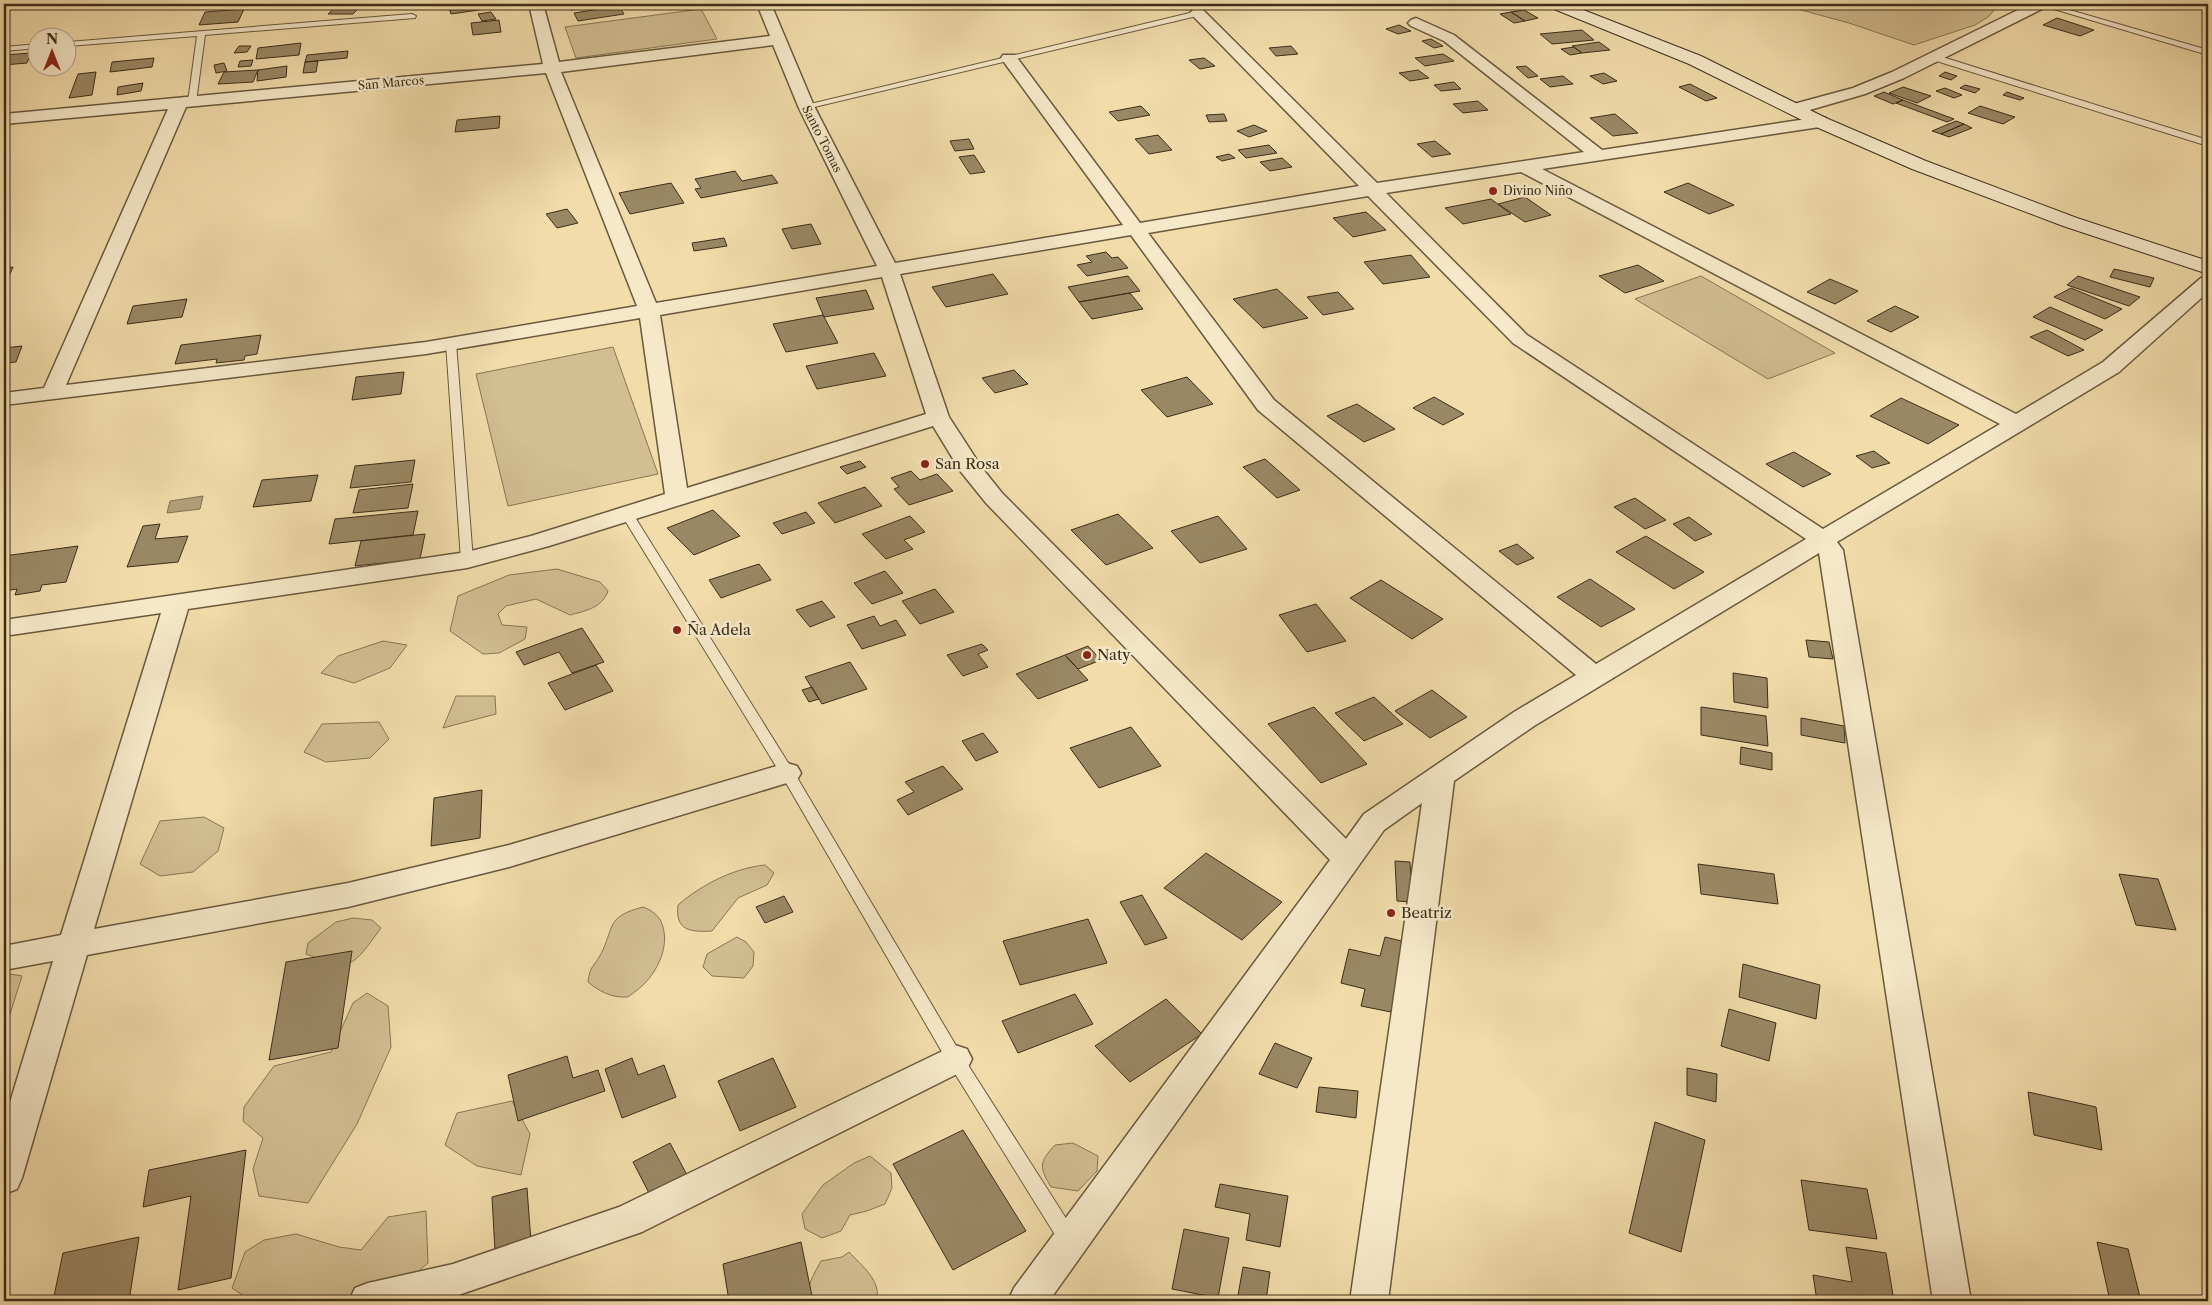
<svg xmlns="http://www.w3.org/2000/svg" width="2212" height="1305" font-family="'Libre Caslon Text',serif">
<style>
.green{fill:#d2be91;stroke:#877655}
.water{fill:#b3a079;stroke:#837253}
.building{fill:#9a8864;stroke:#3c2d19}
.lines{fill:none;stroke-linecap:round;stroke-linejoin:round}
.lane-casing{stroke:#69593d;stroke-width:2}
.street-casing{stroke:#69593d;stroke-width:3}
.secondary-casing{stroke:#3c2d19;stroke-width:2}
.lane{fill:#f6e8c8;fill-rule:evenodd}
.street{fill:#f6e8c8;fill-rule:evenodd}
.secondary{fill:#f6e8c8;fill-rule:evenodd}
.poi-dot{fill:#8f2418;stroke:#f6e8c8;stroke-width:2}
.labels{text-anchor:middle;stroke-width:5;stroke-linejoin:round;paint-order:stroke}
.far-street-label{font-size:12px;fill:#3c2d19;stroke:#f6e8c8}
.far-poi-label{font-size:12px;fill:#3c2d19;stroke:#f6e8c8;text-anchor:start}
.poi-label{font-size:15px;fill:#3c2d19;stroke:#f6e8c8;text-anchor:start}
</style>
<rect width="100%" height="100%" fill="#f1dcaa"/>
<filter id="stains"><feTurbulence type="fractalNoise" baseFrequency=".004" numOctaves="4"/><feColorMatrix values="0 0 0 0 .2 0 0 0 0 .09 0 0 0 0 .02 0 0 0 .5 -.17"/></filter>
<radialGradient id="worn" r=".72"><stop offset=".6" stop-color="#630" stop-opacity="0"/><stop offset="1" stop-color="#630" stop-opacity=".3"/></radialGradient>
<!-- green -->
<path class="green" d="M1779,4H1991L1996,8L1988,17L1975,25L1914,45L1849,23Z
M701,9L717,39L576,58L565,27Z
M1701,276L1835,353L1768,379L1635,299Z
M613,347L658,474L508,506L476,374Z
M557,569L600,582L608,591C602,608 585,611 570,615L536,599L506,606L498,614L502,625L527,627L525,639L499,653L483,654L450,631L458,596L509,575Z
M383,641L407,645L390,668L354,683L321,673L338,656Z
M456,696H495L496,714L443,728Z
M379,722L389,739L370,758L326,762L304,752L322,724Z
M204,817L224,828L218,851L193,872L160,876L140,864L160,821Z
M765,865L774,873L767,885L738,898L712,931C690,932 675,931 678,905C701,885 734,868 765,865Z
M643,907C651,910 659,915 662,924C671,948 655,977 636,991C633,993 630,996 627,997C611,998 599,991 588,982C590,965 594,967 601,954C615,925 606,917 643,907Z
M353,918L372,920L381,928C352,967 353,972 306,954L308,943L336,922Z
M737,937L746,942L754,952L753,966L744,978L712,976L703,967L707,954Z
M4,973L22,976L6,1027L4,1028Z
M367,993L388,1006L391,1047L357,1124L308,1203L259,1196L253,1169L263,1138L243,1121L244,1107L274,1066L331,1052L353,1003Z
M512,1101L530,1134L521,1175L477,1166L445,1145L457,1113Z
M1073,1143L1098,1156L1097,1171L1078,1191L1051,1187C1039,1167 1039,1162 1055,1145Z
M870,1156L891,1173L892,1188L885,1204L867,1211L850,1215L841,1231L822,1238L805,1229L802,1214L823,1185L854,1163Z
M426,1211L428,1263L383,1301H251L232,1288L245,1252L264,1240L296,1234L339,1247L361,1250L388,1217Z
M849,1252C861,1265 883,1282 876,1301H810C805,1287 814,1274 821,1261L842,1257Z"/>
<!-- water -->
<path class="water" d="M203,496L200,509L167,513L170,501Z"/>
<!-- building -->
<path class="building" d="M339,4H362L353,14H328Z
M491,4L492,8L451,14L448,5Z
M567,4H587L589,8L571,10Z
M833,4H858L837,8Z
M619,6L624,14L578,21L574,13Z
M244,9L238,22L199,25L205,12Z
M1524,10L1538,18L1525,21L1511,12Z
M491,12L496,19L482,21L478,14Z
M1511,12L1525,21L1514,23L1500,14Z
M2057,18L2094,30L2080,36L2043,25Z
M499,20L501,32L473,35L471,23Z
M1399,25L1411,31L1398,34L1386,29Z
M1582,30L1594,40L1552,44L1540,34Z
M1431,39L1443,46L1434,48L1422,41Z
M1599,42L1610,50L1582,53L1572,46Z
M301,43L299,55L256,59L258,48Z
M239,46H251L247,52L234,53Z
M1291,46L1298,54L1276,56L1269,48Z
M1574,47L1582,53L1570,55L1561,49Z
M348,51L347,58L305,62L307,55Z
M31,53L27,63L4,65V55Z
M1443,54L1454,61L1425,66L1415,58Z
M154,58L152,67L110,72L112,62Z
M1204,58L1215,66L1200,69L1189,60Z
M253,60L251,66L238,67L240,61Z
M318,61L316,72L303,73L305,62Z
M224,63L227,71L216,73L214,65Z
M287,66L286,77L257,81L258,70Z
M1526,66L1538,76L1528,78L1516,67Z
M258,70L253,82L218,84L224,72Z
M1418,70L1429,78L1410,81L1399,73Z
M96,72L92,95L69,98L78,74Z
M1945,72L1957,76L1951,80L1939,76Z
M1604,73L1617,81L1603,84L1590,76Z
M1563,76L1573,84L1550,87L1540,79Z
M1454,82L1461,89L1441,91L1434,85Z
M143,83L141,91L117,95L118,87Z
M1690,84L1717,98L1706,101L1679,87Z
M1965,85L1980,89L1975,93L1960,88Z
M1903,87L1931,96L1917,103L1889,93Z
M1945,88L1962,95L1954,98L1936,91Z
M1884,92L1903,100L1893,104L1874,96Z
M2007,92L2024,98L2020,100L2003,95Z
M1903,100L1954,119L1947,122L1896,103Z
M1478,101L1488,110L1463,113L1453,104Z
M1141,106L1150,115L1118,121L1109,112Z
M1980,106L2015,117L2003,124L1968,113Z
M1224,114L1227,121L1209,122L1206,115Z
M1615,114L1638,133L1613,136L1590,118Z
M500,116L499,128L455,132L457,120Z
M1956,121L1964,124L1941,134L1932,131Z
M1964,124L1972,128L1949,137L1941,134Z
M1254,125L1267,131L1249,137L1237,131Z
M1158,135L1172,150L1149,154L1135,139Z
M969,139L974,149L955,151L950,141Z
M1435,141L1451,154L1432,157L1417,144Z
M1269,145L1277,153L1246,158L1238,150Z
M1229,154L1235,158L1222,161L1216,157Z
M974,155L985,172L970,174L959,157Z
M1282,158L1292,167L1270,171L1260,162Z
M735,171L742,181L772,175L778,183L701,198L695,189L701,188L695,179Z
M671,183L684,203L630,214L619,193Z
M1688,183L1734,205L1709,214L1664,192Z
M1525,197L1551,215L1525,222L1498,204Z
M1491,199L1511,214L1463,224L1445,208Z
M567,209L578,223L557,228L546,214Z
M1366,212L1386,230L1353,237L1333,218Z
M811,224L821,244L792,249L782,229Z
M724,238L727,246L694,251L692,243Z
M1106,252L1112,258L1118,257L1128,268L1087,276L1077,265L1092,262L1086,256Z
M1411,255L1430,277L1383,284L1364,262Z
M1638,265L1664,281L1625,293L1599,276Z
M13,267L6,283H4V268Z
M2114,269L2154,278L2150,287L2110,277Z
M993,274L1008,294L946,307L932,287Z
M1128,276L1140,291L1079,302L1068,287Z
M2078,276L2140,297L2129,306L2067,285Z
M1830,279L1858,291L1835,304L1807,292Z
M2071,288L2122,309L2105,319L2054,297Z
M1277,289L1308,318L1263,328L1233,299Z
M866,290L874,309L824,317L816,298Z
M1338,292L1354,309L1323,315L1307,297Z
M1130,293L1143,309L1092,319L1079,302Z
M187,299L182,317L127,324L133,306Z
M1895,306L1919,317L1891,332L1867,321Z
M2050,307L2103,330L2085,340L2033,317Z
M823,315L838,343L786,352L773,324Z
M2047,330L2084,350L2068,356L2030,337Z
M261,335L257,354L245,356L244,360L216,363L217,359L175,364L181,345Z
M22,346L16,362L4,363V348Z
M874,353L886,376L817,389L806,366Z
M1014,370L1028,384L995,393L982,378Z
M404,372L401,394L352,400L356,377Z
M1187,377L1213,404L1167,417L1141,390Z
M1434,397L1464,414L1443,425L1413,408Z
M1901,398L1959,425L1928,444L1870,416Z
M1357,404L1395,429L1364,442L1327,416Z
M1874,451L1890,463L1872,468L1856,456Z
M1794,452L1831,474L1803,487L1766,464Z
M1265,459L1300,490L1277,498L1243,467Z
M415,460L411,482L350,488L355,466Z
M860,461L866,467L847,474L840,467Z
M911,471L920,480L937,474L953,491L909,505L894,489L899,487L891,478Z
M318,475L311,501L253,507L262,480Z
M413,484L408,508L353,513L359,490Z
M865,487L882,506L835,523L818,503Z
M1635,498L1666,520L1645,529L1614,507Z
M713,510L740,536L694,555L667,528Z
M418,511L413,535L329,544L335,519Z
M806,512L815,523L782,534L773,523Z
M1118,514L1153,548L1106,565L1071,530Z
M910,516L925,532L904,540L913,549L886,559L862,534Z
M1218,516L1247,549L1200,563L1171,531Z
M1689,517L1712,534L1695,541L1673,524Z
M160,524L155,539L188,536L178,562L127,567L143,526Z
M425,534L420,559L355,566L361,541Z
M1646,536L1704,572L1674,589L1616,552Z
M1517,544L1534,558L1517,565L1499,551Z
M78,546L66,582L42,585L40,591L15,595L17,589L4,591V578L7,570H4V556Z
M759,564L771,580L721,598L709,580Z
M885,571L903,593L872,604L854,583Z
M1590,579L1635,609L1601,627L1557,597Z
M1381,580L1443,619L1412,639L1350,598Z
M935,589L954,612L920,624L902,601Z
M822,601L835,617L810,627L796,610Z
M1316,604L1346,641L1307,652L1279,615Z
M874,616L880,626L896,620L906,635L862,649L847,625Z
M582,628L604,662L572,673L559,652L524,665L516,652Z
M1806,640L1829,642L1833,659L1809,657Z
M982,644L988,650L978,654L988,667L963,676L947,655Z
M1088,646L1101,660L1078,669L1065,655Z
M1065,655L1088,680L1038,699L1016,674Z
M850,662L867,689L822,704L805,677Z
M596,665L613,691L565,710L548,683Z
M1733,673L1767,678L1768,708L1734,702Z
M812,687L819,699L809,702L802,690Z
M1432,690L1467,717L1430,738L1395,711Z
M1374,697L1403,724L1364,741L1335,713Z
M1314,707L1367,764L1321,783L1268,724Z
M1701,707L1766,716L1768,746L1701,735Z
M1801,718L1844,726L1845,743L1801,735Z
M1131,727L1161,766L1099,788L1070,748Z
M983,733L998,752L976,761L962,741Z
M1741,747L1772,753V770L1740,764Z
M943,766L963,789L908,815L897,800L914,792L905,782Z
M482,790L480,838L431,846L434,798Z
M1206,853L1282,902L1242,940L1164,888Z
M1395,861L1410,862L1412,902L1397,901Z
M1698,864L1774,874L1778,904L1701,894Z
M2119,874L2158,879L2176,930L2136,925Z
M1142,895L1167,938L1145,945L1120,902Z
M784,896L793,912L765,923L756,907Z
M1088,919L1107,963L1020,985L1003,941Z
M1385,937L1406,942L1391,1012L1361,1006L1365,989L1341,983L1349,949L1380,956Z
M352,951L338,1048L269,1060L286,962Z
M1743,964L1820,985L1816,1019L1739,997Z
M1075,994L1093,1024L1018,1053L1002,1021Z
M1166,999L1202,1034L1130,1082L1095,1046Z
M1729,1009L1776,1023L1769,1061L1721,1046Z
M1275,1043L1312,1058L1297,1088L1259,1074Z
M567,1056L573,1078L598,1070L605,1091L518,1121L508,1075Z
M632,1058L638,1075L664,1065L676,1097L622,1118L605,1069Z
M773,1058L796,1107L740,1131L718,1081Z
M1687,1068L1717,1074L1716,1102L1687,1095Z
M1319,1087L1358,1091L1356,1118L1316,1112Z
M2028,1092L2096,1107L2102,1150L2034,1135Z
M1655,1122L1705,1140L1681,1252L1629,1233Z
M963,1130L1026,1231L953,1270L893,1164Z
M670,1143L687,1175L650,1195L633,1162Z
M246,1150L231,1278L178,1290L191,1196L143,1207L149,1170Z
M1801,1180L1867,1189L1877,1239L1809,1230Z
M1220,1184L1288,1196L1280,1247L1246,1240L1250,1214L1215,1207Z
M527,1188L531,1242L495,1251L492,1197Z
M1184,1229L1229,1238L1218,1298L1172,1289Z
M139,1237L129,1301H53L63,1253Z
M801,1242L813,1301H729L723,1264Z
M2097,1242L2128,1249L2141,1301H2110Z
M1846,1247L1886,1253L1894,1301H1817L1813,1275L1852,1282Z
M1243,1267L1270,1272L1266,1301H1237Z"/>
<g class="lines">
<defs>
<path id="lane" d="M2037,4H2049L2208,50V55Z
M1198,11H1201V15L806,109L802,106Z
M412,14L416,16L415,18L205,35L196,102L192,105L188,102L197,36L68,46V42Z
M38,44V48L4,51V47Z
M1930,55H1936L2208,140V146L1930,59Z
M451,340L456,343L473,560L467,564L461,560L446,343Z
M627,510L633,514L792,769L961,1054L1076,1234L1079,1240L1076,1246L1069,1249L1062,1246L949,1064L782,776L621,514Z"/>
<path id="street" d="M529,4H543L559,62L770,36L757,4H771L814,106L895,263L1123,225L1001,58L1003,55H1015L1140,223L1359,186L1193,16L1190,13L1193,10H1203L1377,183L1584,152L1444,41L1411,26L1408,23L1411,20L1416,18L1454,35L1602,150L1820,117L1826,118L1828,122L1826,126L1820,127L1542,169L2016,414L2103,362L2201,278L2208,276V292L2119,372L1837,542L1843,550L1971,1301H1933L1819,553L1534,726L1454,781L1388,1301H1350L1422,803L1384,830L1049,1301H1008L1014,1288L1330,860L986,503L961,472L933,426L549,546L467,568L188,609L94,929L348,883L509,845L787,763L797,766L801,773L797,780L509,867L348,907L87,955L22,1178L17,1189L4,1194V1122L53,961L4,970V946L61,935L161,613L4,636V620L467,552L531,536L665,494L640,318L426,354L4,405V393L44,388L168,109L4,124V114L543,64ZM773,45L798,106L877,266L656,303L561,72ZM546,73L637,306L426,342L66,385L186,107ZM1521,172L2000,424L1823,529L1527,335L1386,193ZM1368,196L1513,343L1806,539L1596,664L1274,400L1148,233ZM1131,235L1258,410L1576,675L1514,712L1364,814L1346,839L1002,493L982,468L949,417L900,274ZM882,277L926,414L687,488L660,315Z
M2030,4H2048L2046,7L1904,78L1865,94L1796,114L1790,113L1788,109L1790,105L1853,88L1892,72Z
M955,1045L967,1049L972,1059L967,1069L642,1232L441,1301H349L355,1288L368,1283L453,1264L619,1207Z"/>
<path id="secondary" d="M1547,4H1568L1701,56L1826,118L1926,161L2077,218L2208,261V274L2063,226L1912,169L1814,126L1689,64L1549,7Z"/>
</defs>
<!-- lane casing -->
<use href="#lane" class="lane-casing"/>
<!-- street casing -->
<use href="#street" class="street-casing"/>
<!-- secondary casing -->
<use href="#secondary" class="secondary-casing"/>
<!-- lane -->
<use href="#lane" class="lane"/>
<!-- street -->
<use href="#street" class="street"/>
<!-- secondary -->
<use href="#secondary" class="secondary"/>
</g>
<!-- markers -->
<g class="poi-dot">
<circle cx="1493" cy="191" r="5"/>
<circle cx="925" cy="464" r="5"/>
<circle cx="677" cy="630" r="5"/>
<circle cx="1087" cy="655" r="5"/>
<circle cx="1391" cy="913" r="5"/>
</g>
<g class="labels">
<!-- far-street labels -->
<g class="far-street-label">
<text transform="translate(391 83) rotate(-5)" y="4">San Marcos</text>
<text transform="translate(822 139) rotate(63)" y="4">Santo Tomas</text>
</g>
<!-- far-poi labels -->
<g class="far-poi-label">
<text x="1503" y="195">Divino Niño</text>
</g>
<!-- poi labels -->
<g class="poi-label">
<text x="935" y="469">San Rosa</text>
<text x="687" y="635">Ña Adela</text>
<text x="1097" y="660">Naty</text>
<text x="1401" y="918">Beatriz</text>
</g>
</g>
<!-- margin -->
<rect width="2212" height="1305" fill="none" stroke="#f1dcaa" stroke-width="20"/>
<rect x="5" y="5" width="2202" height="1295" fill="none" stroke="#3c2d19" stroke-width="2.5"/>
<rect x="10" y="10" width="2192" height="1285" fill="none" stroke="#3c2d19"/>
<!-- north arrow -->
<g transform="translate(52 52)"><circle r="24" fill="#f6e8c8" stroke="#ac9d82"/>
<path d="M0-4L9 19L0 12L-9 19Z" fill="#8f2418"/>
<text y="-8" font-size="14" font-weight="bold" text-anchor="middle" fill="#3c2d19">N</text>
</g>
<rect width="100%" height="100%" filter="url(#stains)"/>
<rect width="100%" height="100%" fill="url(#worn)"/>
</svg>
